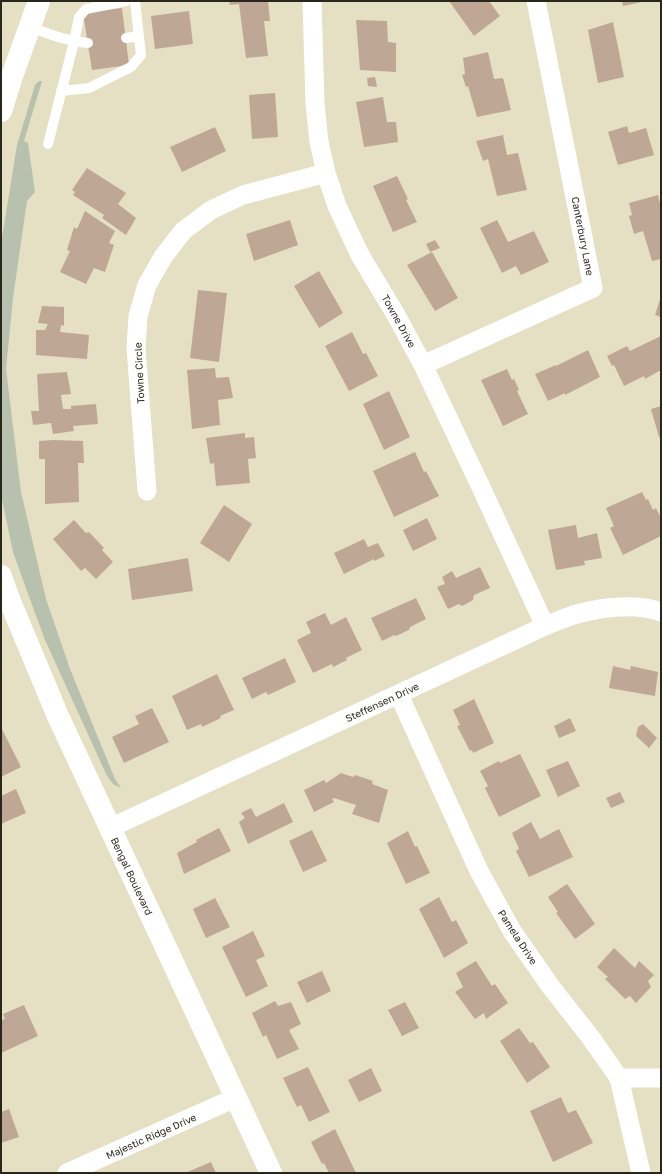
<svg xmlns="http://www.w3.org/2000/svg" width="662" height="1174" font-family="'Golos Text',sans-serif">
<style>
.green{fill:#b7c1ad}
.building{fill:#bfa795}
.lines{fill:none;stroke-linecap:round;stroke-linejoin:round}
.service{stroke:#fff;stroke-width:10}
.minor{stroke:#fff;stroke-width:19}
.secondary{stroke:#fff;stroke-width:22}
.labels{text-anchor:middle;stroke-width:3.5;stroke-linejoin:round;paint-order:stroke}
.street-label{font-size:10px;fill:#29271c;stroke:#fff}
</style>
<rect width="100%" height="100%" fill="#e5e0c4"/>
<!-- green -->
<path class="green" d="M39,81H42L24,141L28,143L35,192L27,201L13,298L6,369L21,492L46,599L70,669L115,779L121,788L113,784L107,776L45,640L27,591L13,552L1,495V244L17,145L35,85Z"/>
<!-- building -->
<path class="building" d="M229,1H268L270,21H264L268,56L246,58L239,4L230,5Z
M449,1H489L500,16L474,36Z
M622,1H642V2L623,6Z
M122,8L129,65L92,70L83,13Z
M189,11L193,44L155,49L151,16Z
M356,20L387,21L388,42L396,43V72L360,70Z
M613,22L624,77L598,83L588,30Z
M488,52L494,79L503,78L511,110L477,117L468,86L466,87L462,75L465,74L463,58Z
M375,77L377,87L368,86L367,78Z
M275,93L278,137L252,139L249,95Z
M383,97L387,122H396L398,142L364,147L356,102Z
M627,126L629,133L646,128L654,155L618,165L608,132Z
M215,127L226,151L182,172L170,147Z
M503,135L507,155L518,153L527,190L497,196L488,159L483,161L476,141Z
M87,168L126,193L118,204L136,218L126,235L102,218L104,215L73,195L75,192L72,190Z
M397,176L408,199L406,200L417,222L393,232L373,186Z
M658,195L661,208V259L652,261L643,231L634,234L629,216L632,215L629,203Z
M85,211L115,231L109,243L114,245L105,272L94,268L86,284L60,272L70,251L67,250L74,227L77,229Z
M290,220L298,245L254,261L246,234Z
M497,220L508,242L534,231L549,262L521,275L516,266L502,273L480,228Z
M435,240L440,248L430,252L426,244Z
M432,252L458,298L435,311L407,265Z
M319,271L343,313L319,328L294,286Z
M198,290L227,293L219,362L190,358Z
M661,296V317L655,315Z
M42,306L64,307V326L61,325L60,332L89,335L87,359L36,355V330H45L48,324L38,323Z
M352,332L363,354L366,353L378,376L349,391L325,346Z
M661,336V370L645,379L644,376L624,386L614,365L612,366L607,356L627,346L630,351Z
M588,350L600,377L565,395V393L548,401L535,374L556,365V366Z
M215,368L216,378L229,377L233,398L218,400L220,425L192,429L187,370Z
M507,369L512,380L514,379L519,390L517,391L528,414L503,426L481,380Z
M67,372L71,394L61,395L63,409H71V406L96,404L98,424L73,426L74,431L53,434L51,423L33,425L31,411H39L37,374Z
M389,391L410,437L384,450L363,404Z
M661,406V436L659,437L651,409Z
M245,433V438L254,437L256,458L248,459L250,483L216,486L214,463L210,464L206,438Z
M54,440L83,441L84,463H78L79,502L45,504V459H39V441Z
M415,452L424,472L426,471L439,496L394,517L373,471Z
M642,492L646,500L648,499L653,510L656,508L661,518V536L623,555L610,528L614,526L606,508Z
M224,505L252,524L229,562L200,543Z
M427,518L437,539L413,551L403,530Z
M74,520L86,533L89,532L104,548L102,550L113,562L96,579L85,568L81,571L53,539Z
M576,525L578,538L597,533L602,558L584,561L585,565L556,570L548,530Z
M364,539L368,547L378,543L385,556L374,561V559L344,574L334,553Z
M188,558L193,591L132,600L128,569Z
M480,567L490,588L474,595L473,600L462,606L459,604L448,609L437,587L445,584L442,577L452,571L456,578Z
M416,598L426,619L410,627L409,630L396,636L394,635L382,641L371,618Z
M325,613L331,625L346,617L362,650L346,658L347,660L333,667L332,664L313,673L297,640L311,633L306,622Z
M285,658L296,682L268,695L266,692L252,699L242,678Z
M613,666L630,670L631,666L658,672L655,696L609,688Z
M217,674L234,710L220,716L221,718L202,727L201,724L187,730L172,696Z
M474,699L494,743L473,753L472,750L470,751L457,726L460,725L453,710Z
M152,708L169,742L124,763L112,737L139,724L135,716Z
M570,718L576,731L559,738L554,726Z
M643,724L657,738L649,748L636,736L638,727Z
M1,727L21,767L1,777Z
M520,754L541,796L499,817L485,788L488,786L480,771L499,761L500,763Z
M568,761L580,786L558,797L546,770Z
M341,773L353,777L355,775L373,781L372,784L388,790L379,823L352,814L356,805L334,798L332,799L334,802L314,812L304,790L324,780L326,783Z
M16,789L26,813L1,824V796Z
M620,792L625,802L611,808L606,798Z
M284,803L293,822L248,844L239,822L245,818L241,813L251,808L256,817Z
M531,822L540,839L559,829L573,857L529,877L516,851L519,849L512,833Z
M219,828L231,851L184,874L177,853L197,842L196,840Z
M312,830L327,861L303,872L289,841Z
M408,831L415,847L417,846L430,873L406,884L387,843Z
M567,884L595,924L575,939L556,913L558,912L548,897Z
M439,897L452,922L456,920L468,943L444,958L419,909Z
M215,898L230,927L206,938L193,909Z
M253,931L265,956L256,960L268,986L246,997L222,947Z
M614,948L635,968L639,961L654,975L648,981L651,987L636,1003L630,996L625,999L605,979L608,977L597,967Z
M476,961L492,986L495,984L508,1003L486,1019L484,1013L475,1019L455,992L463,987L456,973Z
M322,971L331,991L307,1003L297,982Z
M275,1001L278,1006L291,1002L301,1024L289,1030L299,1049L277,1059L266,1035L263,1037L252,1013Z
M405,1002L419,1028L402,1036L388,1010Z
M24,1005L38,1036L1,1053V1020L5,1019L3,1014Z
M519,1028L530,1043L533,1042L550,1067L527,1083L500,1041Z
M308,1067L330,1112L309,1122L301,1105L297,1107L283,1078Z
M371,1068L382,1091L359,1102L348,1080Z
M561,1097L568,1113L576,1110L593,1143L553,1162L530,1111Z
M9,1109L19,1137L1,1143V1112Z
M335,1129L356,1173H329L324,1163L322,1164L311,1142Z
M211,1162L216,1173H185Z"/>
<g class="lines">
<!-- service -->
<path class="service" d="M30,27C49,34 67,41 88,43
M126,38L139,36
M61,91L89,88L131,67L141,55L135,1
M48,144L74,42L79,17L86,9L126,1"/>
<!-- minor -->
<path class="minor" d="M312,1L315,104L319,142L326,173L337,206L360,255L396,315L423,365L479,483L545,626
M423,365L593,288L536,1
M147,491L136,348L138,316L147,285L163,257L183,231L211,210L243,195L326,173
M399,695L479,871L512,931L551,987L591,1038L619,1078L641,1173
M110,828L545,626C556,622 566,617 577,614C603,607 636,603 661,612
M619,1078H661
M67,1173L235,1098"/>
<!-- secondary -->
<path class="secondary" d="M1,111L11,79L39,1
M1,576L9,599L57,714L271,1173"/>
</g>
<g class="labels">
<!-- street labels -->
<g class="street-label">
<text transform="translate(583 236) rotate(79)" y="4">Canterbury Lane</text>
<text transform="translate(399 321) rotate(61)" y="4">Towne Drive</text>
<text transform="translate(139 373) rotate(-93)" y="4">Towne Circle</text>
<text transform="translate(382 702) rotate(-25)" y="4">Steffensen Drive</text>
<text transform="translate(132 876) rotate(65)" y="4">Bengal Boulevard</text>
<text transform="translate(518 937) rotate(57)" y="4">Pamela Drive</text>
<text transform="translate(151 1136) rotate(-24)" y="4">Majestic Ridge Drive</text>
</g>
</g>
<!-- border -->
<rect width="662" height="1174" fill="none" stroke="#29271c" stroke-width="4"/>
</svg>
